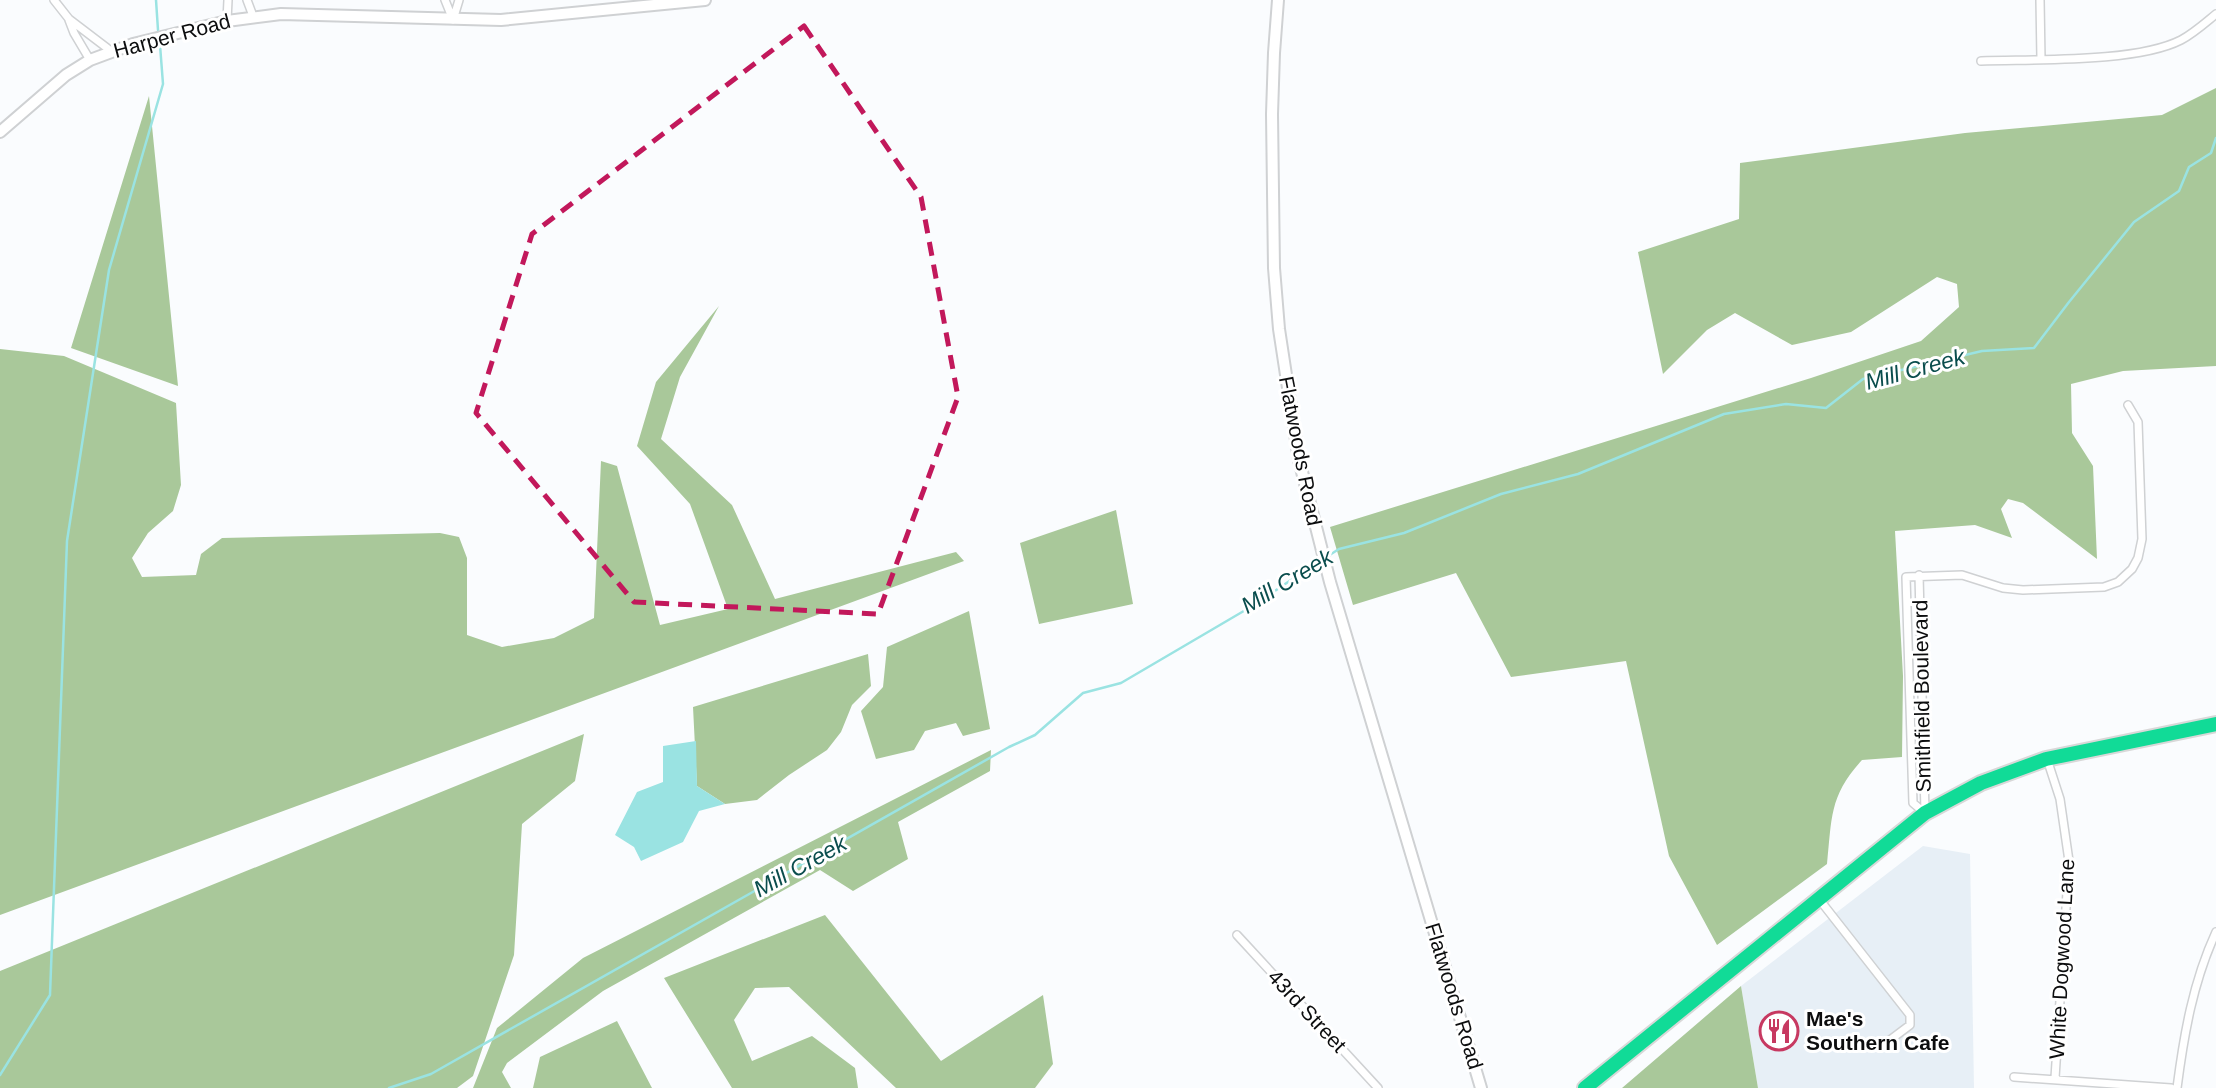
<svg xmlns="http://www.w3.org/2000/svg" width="2216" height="1088" font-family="Helvetica,sans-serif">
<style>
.built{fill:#e7eff6}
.forest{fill:#a9c89a}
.water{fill:#9ae3e2}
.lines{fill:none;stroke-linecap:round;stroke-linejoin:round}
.stream{stroke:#9ae3e2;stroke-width:2.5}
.street-casing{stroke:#cfd1d3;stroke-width:10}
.secondary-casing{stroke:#cfd1d3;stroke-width:14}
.highway-casing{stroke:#d8d8d8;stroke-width:18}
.street{stroke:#fff;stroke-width:7}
.secondary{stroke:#fff;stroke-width:10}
.highway{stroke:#11db97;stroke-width:14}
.marked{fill:none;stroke:#c2185b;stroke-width:5;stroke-dasharray:14 9;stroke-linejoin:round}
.labels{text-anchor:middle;stroke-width:6;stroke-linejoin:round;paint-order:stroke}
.street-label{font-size:21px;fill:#0c0d0e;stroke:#fff}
.poi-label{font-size:21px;font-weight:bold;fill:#0c0d0e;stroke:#fff;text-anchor:start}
.water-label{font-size:23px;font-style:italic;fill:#0a4d4d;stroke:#fff}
</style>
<rect width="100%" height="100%" fill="#fafcfe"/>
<!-- built -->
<path class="built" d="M1923,846L1970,854L1974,1088H1758L1741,986Z"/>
<!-- forest -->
<path class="forest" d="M2216,88V366L2123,371L2071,384L2072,433L2093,466L2097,559L2023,503L2008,499L2001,509L2012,538L1975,525L1895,531L1903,676L1902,757L1862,760C1829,796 1832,818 1827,864L1717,945L1669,856L1626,661L1511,677L1456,573L1353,605L1330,527L1811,378L1921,341L1959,307L1957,284L1937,277L1851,332L1792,345L1735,313L1707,330L1663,374L1638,252L1739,219L1740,163L1965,133L2162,115Z
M149,96L178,386L71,348Z
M719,306L680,377L661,439L732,505L775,599L956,552L964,561L0,915V349L64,356L176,403L181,485L173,511L148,533L132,558L142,577L196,575L201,554L222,538L440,533L459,537L467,558V635L502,647L554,638L594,618L601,461L617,466L660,625L728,609L690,504L637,446L656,382Z
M1116,510L1133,604L1039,624L1020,543Z
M969,611L990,729L963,736L956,723L925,731L914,750L876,759L861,711L883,687L887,647Z
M868,654L871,686L852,705L841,732L827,750L789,775L757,800L725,804L697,786L693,707Z
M584,734L575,781L522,824L514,955L473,1076L457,1088H0V971Z
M991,750L990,771L898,822L908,859L853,891L820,870L603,991L507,1063L502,1072L511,1088H473L497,1028L583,958Z
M825,915L941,1061L1043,995L1053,1064L1035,1088H896L789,987L755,988L734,1020L752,1061L812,1036L855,1068L858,1088H732L664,978Z
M1741,986L1758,1088H1622Z
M617,1021L652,1088H533L540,1057Z"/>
<!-- water -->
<path class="water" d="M696,741L697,786L725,804L699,811L683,842L641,861L634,847L615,835L637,792L663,782V746Z"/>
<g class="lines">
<!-- stream -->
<path class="stream" d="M156,0L158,30
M1328,556L1339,549L1404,533L1501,494L1578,474L1724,414L1786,404L1826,408L1863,379L1982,351L2034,348L2069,302L2134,222L2179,191L2189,167L2211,153L2216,138
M0,1075L50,995L67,541L109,270L163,84L160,45
M389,1088L431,1074L1009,747L1035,735L1083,693L1121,683L1254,605L1322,559"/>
<defs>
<path id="street" d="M54,0L69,19L111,51
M247,0L253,16
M445,0L453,20L459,0
M2040,0L2041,59
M69,20L74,33L90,60
M227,21L228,0
M1981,61C2033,59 2136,63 2181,40C2194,33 2205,23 2216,14
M1919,575L1925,812
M2047,759L2060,799L2069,861L2055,1078
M1925,813L1913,803L1906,577L1962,575L2003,588L2023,590L2104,587L2118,582L2132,569L2138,558L2142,539L2138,422L2128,405
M1819,899L1910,1015V1025L1890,1040
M1237,935L1378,1088
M2014,1077L2171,1088
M2177,1088C2184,1034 2193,982 2216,932"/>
<path id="secondary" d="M1278,0L1274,53L1272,114L1274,268L1279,329L1299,460L1330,582L1481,1088
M0,132L66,75L90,60L133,44L227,21L281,14L501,20L705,0"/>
<path id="highway" d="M1585,1088L1925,813L1981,783L2046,759L2216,724"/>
</defs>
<!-- street casing -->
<use href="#street" class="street-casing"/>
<!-- secondary casing -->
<use href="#secondary" class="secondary-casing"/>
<!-- highway casing -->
<use href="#highway" class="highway-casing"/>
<!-- street -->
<use href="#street" class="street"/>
<!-- secondary -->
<use href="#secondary" class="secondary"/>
<!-- highway -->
<use href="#highway" class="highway"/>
</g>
<!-- marked area -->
<path class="marked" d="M804,26L921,197L958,397L878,614L634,602L476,413L532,234Z"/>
<!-- icons -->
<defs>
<symbol id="restaurant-ring" viewBox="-11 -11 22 22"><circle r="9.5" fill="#fff" stroke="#c73961" stroke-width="1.5"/><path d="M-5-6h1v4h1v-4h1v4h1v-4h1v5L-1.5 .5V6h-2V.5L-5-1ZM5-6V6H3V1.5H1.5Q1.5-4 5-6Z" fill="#c73961"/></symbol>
</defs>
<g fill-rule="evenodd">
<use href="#restaurant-ring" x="1757" y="1009" width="44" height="44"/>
</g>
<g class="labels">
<!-- street labels -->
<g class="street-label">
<text transform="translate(172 36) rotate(-15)" y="7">Harper Road</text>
<text transform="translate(1300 451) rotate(79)" y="7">Flatwoods Road</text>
<text transform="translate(1922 696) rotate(-91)" y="7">Smithfield Boulevard</text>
<text transform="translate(2062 959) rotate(-87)" y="7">White Dogwood Lane</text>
<text transform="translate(1454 996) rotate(73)" y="7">Flatwoods Road</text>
<text transform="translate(1307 1011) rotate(47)" y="7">43rd Street</text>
</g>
<!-- poi labels -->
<g class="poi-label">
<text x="1806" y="1026">Mae's<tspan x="1806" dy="24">Southern Cafe</tspan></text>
</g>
<!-- water labels -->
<g class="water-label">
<text transform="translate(1915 369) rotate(-15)" y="8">Mill Creek</text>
<text transform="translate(1287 581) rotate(-31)" y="8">Mill Creek</text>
<text transform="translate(800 866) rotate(-29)" y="8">Mill Creek</text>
</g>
</g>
</svg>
